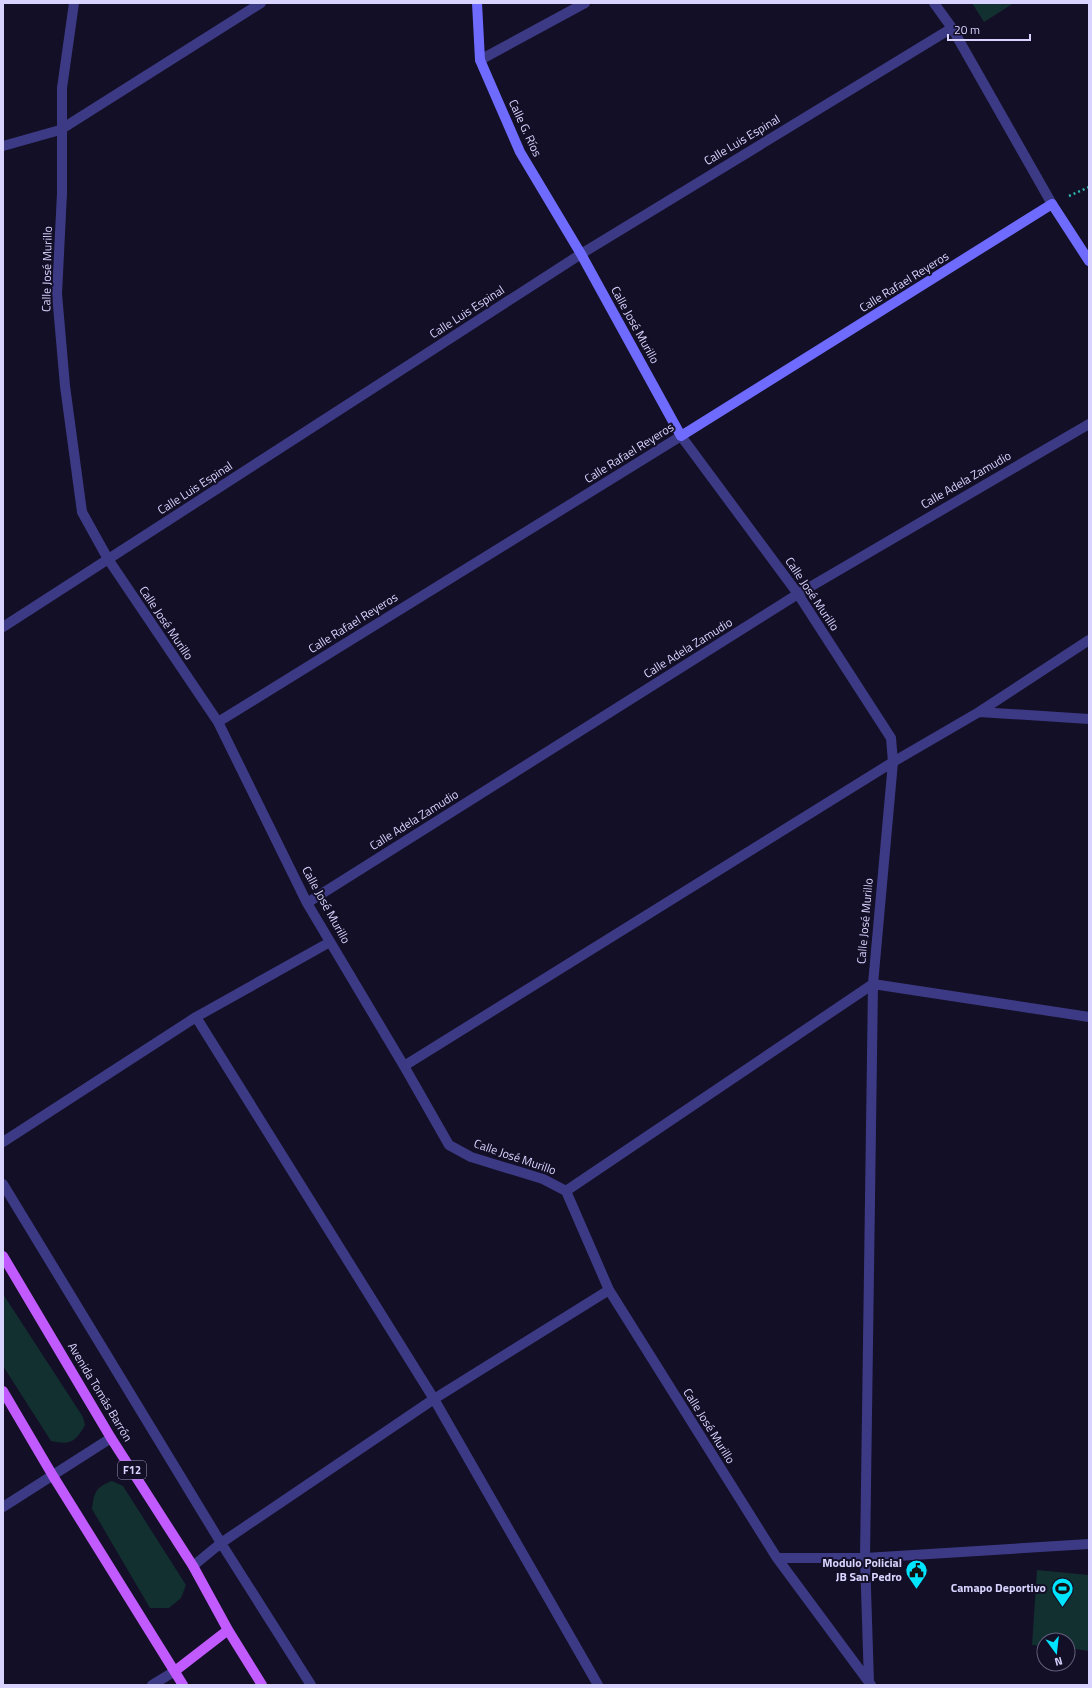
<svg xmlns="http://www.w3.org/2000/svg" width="1092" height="1688" font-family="'Titillium Web',sans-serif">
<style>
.green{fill:#12302f}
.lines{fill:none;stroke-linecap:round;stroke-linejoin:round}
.path{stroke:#2fb8b0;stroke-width:2.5;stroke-dasharray:2 3;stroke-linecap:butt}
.street{stroke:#3d3a85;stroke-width:10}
.secondary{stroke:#6f6bff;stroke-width:10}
.primary{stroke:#c25bff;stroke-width:10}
.labels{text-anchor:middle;stroke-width:4;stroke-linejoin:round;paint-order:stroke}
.shield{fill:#130f26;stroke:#9e99be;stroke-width:1}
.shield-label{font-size:11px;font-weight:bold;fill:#d9d4ff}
.street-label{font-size:12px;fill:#d9d4ff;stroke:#130f26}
.poi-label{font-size:12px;font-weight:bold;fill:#d9d4ff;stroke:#130f26;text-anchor:end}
</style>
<rect width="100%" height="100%" fill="#130f26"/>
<!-- green -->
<path class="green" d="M972,3H1014L984,22Z
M3,1294L83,1417L85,1425C75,1443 70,1445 51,1441L3,1366Z
M112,1481L123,1486L186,1585L181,1598L169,1608H150L92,1509C94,1492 96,1487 112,1481Z
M1037,1570L1089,1575V1651L1068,1648V1640H1044V1646L1032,1645Z"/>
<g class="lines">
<!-- path -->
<path class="path" d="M1069,196L1089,187"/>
<!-- street -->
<path class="street" d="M74,3L62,88V193L57,294L65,386L82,512L108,559L218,722L307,903L404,1066L449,1145L471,1157L543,1179L566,1191L609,1290L777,1558L871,1685
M934,3L952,28L1052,204
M480,60L585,3
M3,146L60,130L261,3
M3,627L581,254L952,28
M979,712L1089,719
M218,722L681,436L798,594L891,738L893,762L873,984L865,1558L869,1683
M307,903L798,594L1089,424
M196,1017L434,1399L598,1685
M404,1066L893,762L979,712L1089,640
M3,1142L196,1017L330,942
M3,1184L221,1543L311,1685
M566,1191L873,984L1089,1017
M3,1507L111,1438
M777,1558H865L1089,1544
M193,1566L221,1543L434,1399L609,1290
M152,1685L175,1671"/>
<!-- secondary -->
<path class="secondary" d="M477,3L480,60L520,152L581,254L681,436L1052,204L1089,261"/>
<!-- primary -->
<path class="primary" d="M3,1256L111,1438L193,1566L228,1630L262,1685
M3,1391L53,1476L183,1685
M175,1671L228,1630"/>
</g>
<!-- icons -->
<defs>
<symbol id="civic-pin" viewBox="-11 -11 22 30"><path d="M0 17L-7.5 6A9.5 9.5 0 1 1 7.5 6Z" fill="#00e5ff" stroke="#130f26"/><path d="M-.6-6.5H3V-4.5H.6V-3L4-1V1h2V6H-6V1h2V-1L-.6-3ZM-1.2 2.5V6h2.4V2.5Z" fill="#111"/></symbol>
<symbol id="stadium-pin" viewBox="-11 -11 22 30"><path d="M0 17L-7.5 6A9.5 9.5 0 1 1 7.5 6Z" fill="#00e5ff" stroke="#130f26"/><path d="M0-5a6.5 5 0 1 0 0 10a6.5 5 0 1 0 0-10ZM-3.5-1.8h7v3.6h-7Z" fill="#111"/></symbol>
</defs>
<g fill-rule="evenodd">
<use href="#civic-pin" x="904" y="1558" width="25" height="34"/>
<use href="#stadium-pin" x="1050" y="1576" width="25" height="34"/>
</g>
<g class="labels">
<!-- shield labels -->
<rect class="shield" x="118" y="1461" width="28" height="18" rx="3"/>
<g class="shield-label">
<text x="132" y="1474">F12</text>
</g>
<!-- street labels -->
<g class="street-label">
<text transform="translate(525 128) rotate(65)" y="4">Calle G. Ríos</text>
<text transform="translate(742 140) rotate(-31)" y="4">Calle Luis Espinal</text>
<text transform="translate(47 269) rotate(-89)" y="4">Calle José Murillo</text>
<text transform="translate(904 282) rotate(-32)" y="4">Calle Rafael Reyeros</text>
<text transform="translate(467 312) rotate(-33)" y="4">Calle Luis Espinal</text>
<text transform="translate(635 325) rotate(61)" y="4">Calle José Murillo</text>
<text transform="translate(629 453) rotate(-32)" y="4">Calle Rafael Reyeros</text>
<text transform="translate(966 480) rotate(-30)" y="4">Calle Adela Zamudio</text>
<text transform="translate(195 488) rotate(-33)" y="4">Calle Luis Espinal</text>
<text transform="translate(812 594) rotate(56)" y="4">Calle José Murillo</text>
<text transform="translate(166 623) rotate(56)" y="4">Calle José Murillo</text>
<text transform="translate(353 623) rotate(-32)" y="4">Calle Rafael Reyeros</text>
<text transform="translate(688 648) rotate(-32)" y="4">Calle Adela Zamudio</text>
<text transform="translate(414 820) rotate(-32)" y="4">Calle Adela Zamudio</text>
<text transform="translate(326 905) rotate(61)" y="4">Calle José Murillo</text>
<text transform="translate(865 921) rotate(-85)" y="4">Calle José Murillo</text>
<text transform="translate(515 1157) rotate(19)" y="4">Calle José Murillo</text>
<text transform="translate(100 1392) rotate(59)" y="4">Avenida Tomás Barrón</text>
<text transform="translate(709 1426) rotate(58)" y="4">Calle José Murillo</text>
</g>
<!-- poi labels -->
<g class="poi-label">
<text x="902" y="1567">Modulo Policial<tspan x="902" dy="14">JB San Pedro</tspan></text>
<text x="1046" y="1592">Camapo Deportivo</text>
</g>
</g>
<!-- border -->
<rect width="1092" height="1688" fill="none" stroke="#d9d4ff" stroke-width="8"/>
<!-- north arrow -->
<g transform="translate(1056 1652) rotate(165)"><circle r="19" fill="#130f26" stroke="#625e7d"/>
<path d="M0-3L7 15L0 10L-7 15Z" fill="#00e5ff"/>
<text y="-6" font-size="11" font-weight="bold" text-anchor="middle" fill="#d9d4ff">N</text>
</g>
<!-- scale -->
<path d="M948 34v6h82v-6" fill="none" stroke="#d9d4ff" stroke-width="2"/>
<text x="954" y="34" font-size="12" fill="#d9d4ff" stroke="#130f26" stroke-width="3" paint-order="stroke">20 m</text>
</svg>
